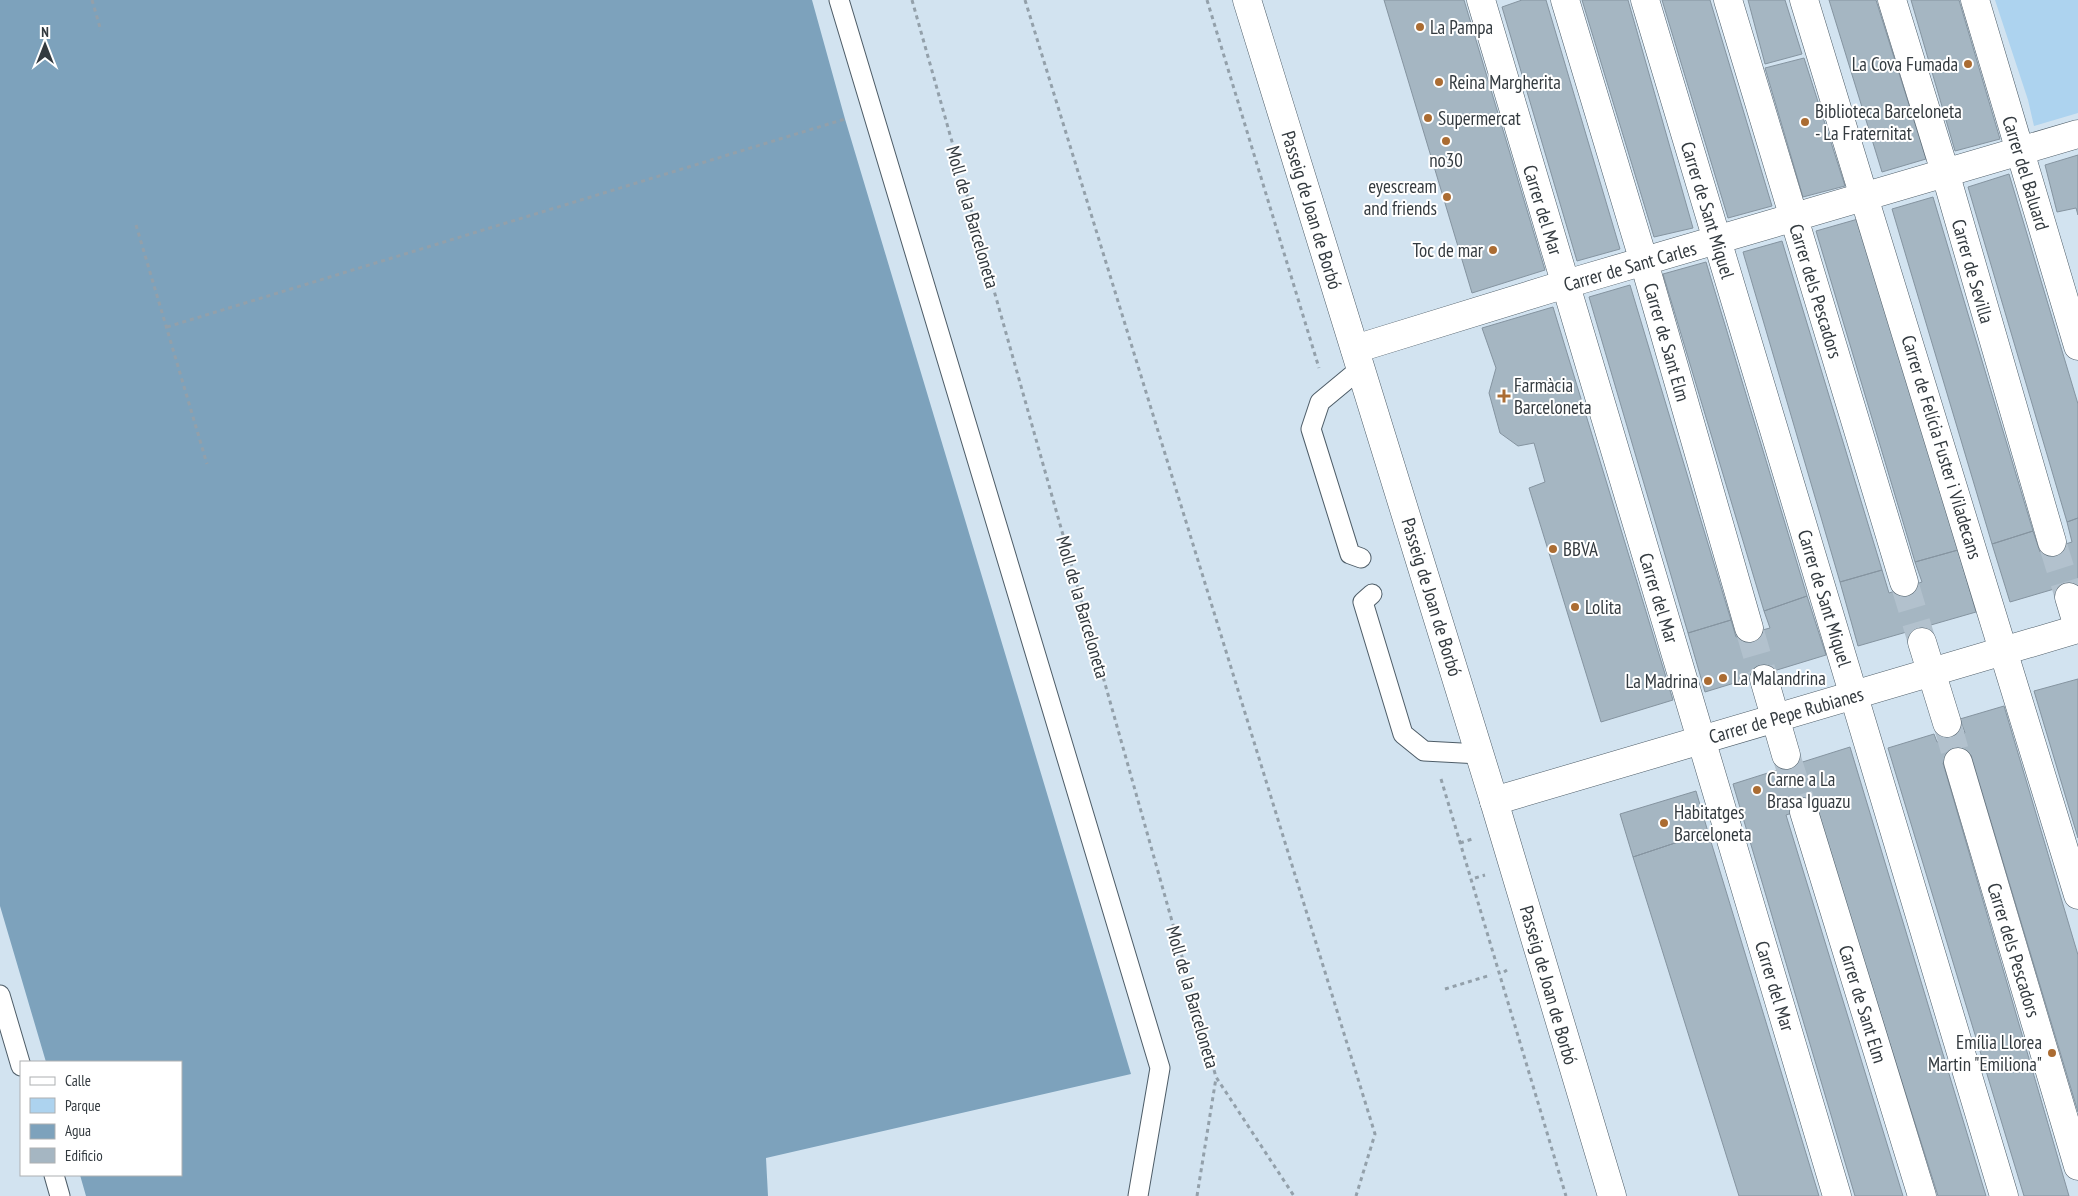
<svg xmlns="http://www.w3.org/2000/svg" width="2078" height="1196" font-family="'PT Sans Narrow',sans-serif">
<style>
.green{fill:#add3ef}
.water{fill:#7da2bc}
.building{fill:#a5b6c2;stroke:#8594a0}
.lines{fill:none;stroke-linecap:round;stroke-linejoin:round}
.minor-tunnel{stroke:#b2c1cd;stroke-width:28;stroke-dasharray:28 14;stroke-linecap:butt}
.service-casing{stroke:#4d5c67;stroke-width:21}
.pedestrian-casing{stroke:#4d5c67;stroke-width:29}
.minor-casing{stroke:#4d5c67;stroke-width:29}
.tertiary-casing{stroke:#4d5c67;stroke-width:29}
.path{stroke:#93a0aa;stroke-width:3;stroke-dasharray:4 4;stroke-linecap:butt}
.service{stroke:#fff;stroke-width:19}
.pedestrian{stroke:#fff;stroke-width:28}
.minor{stroke:#fff;stroke-width:28}
.tertiary{stroke:#fff;stroke-width:28}
.poi-dot{fill:#ab6c32;stroke:#fff;stroke-width:2}
.labels{text-anchor:middle;stroke-width:4;stroke-linejoin:round;paint-order:stroke}
.poi-label{font-size:19px;fill:#333a3f;stroke:#fff;text-anchor:start}
.street-label{font-size:19px;fill:#333a3f;stroke:#fff}
</style>
<rect width="100%" height="100%" fill="#d2e3f0"/>
<!-- green -->
<path class="green" d="M1995,0H2078V113L2034,126L2028,100Z"/>
<!-- water -->
<path class="water" d="M0,0H812L845,119L1131,1074L766,1158L768,1196H86L80,1175H181V1062H46L0,906Z"/>
<!-- building -->
<path class="building" d="M1384,0H1464L1545,270L1472,293Z
M1522,0H1546L1620,249L1577,261L1502,7Z
M1582,0H1628L1693,228L1654,237Z
M1662,0H1710L1772,206L1728,218Z
M1748,0H1785L1802,54L1765,64Z
M1829,0H1876L1926,159L1882,172Z
M1911,0H1959L2000,139L1955,151Z
M1804,58L1845,186L1803,197L1765,68Z
M2078,155V215L2076,208L2057,212L2045,165Z
M2009,174L2078,404V518L2067,522L1968,187Z
M1933,197L2033,531L1992,544L1892,209Z
M1858,219L1958,550L1915,562L1816,231Z
M1782,241L1882,570L1840,582L1743,252Z
M1706,262L1807,596L1764,611L1663,274Z
M1630,285L1731,620L1688,633L1589,297Z
M1553,307L1673,700L1601,722L1529,488L1545,482L1534,443L1518,446L1500,433L1489,393L1496,368L1482,328Z
M2078,518V582L2010,602L1992,544L2033,531L2040,552L2072,542L2067,522Z
M1958,550L1976,612L1858,646L1840,582L1882,570L1889,593L1922,582L1915,562Z
M1807,596L1826,655L1705,692L1688,633L1731,620L1736,637L1770,628L1764,611Z
M2078,679V838L2034,691Z
M2004,706L2078,955V1112L1971,755L1943,763L2069,1196H2024L1888,748L1934,734L1937,742L1965,733L1960,719Z
M1850,747L1986,1196H1938L1816,809L1818,805L1786,815L1903,1196H1855L1733,784Z
M1696,791L1708,832L1633,857L1620,814Z
M1708,832L1819,1196H1739L1633,857Z"/>
<g class="lines">
<!-- minor-tunnel -->
<path class="minor-tunnel" d="M2052,542L2069,597
M1904,582L1922,642
M1749,628L1764,679
M1947,723L1958,762
M1786,755L1804,812"/>
<defs>
<path id="service" d="M839,0L1160,1068L1138,1196
M1361,368L1320,402L1311,429L1350,554L1361,558
M1372,594L1363,602L1403,734L1424,751L1480,754
M0,995L21,1066
M54,1175L60,1196"/>
<path id="pedestrian" d="M1804,0L1864,197"/>
<path id="minor" d="M1481,0L1837,1196
M1565,0L1644,262L1749,628
M1645,0L2004,1196
M1728,0L1904,582
M1892,0L1945,172L2052,542
M1975,0L2078,346
M1864,197L2078,895
M1355,349L1566,284L2078,134
M2069,597L2078,627
M1922,642L1947,723
M1764,679L1786,755
M1958,762L2078,1166
M1494,801L1612,1196
M1804,812L1922,1196"/>
<path id="tertiary" d="M1247,0L1494,801L2078,629"/>
</defs>
<!-- service casing -->
<use href="#service" class="service-casing"/>
<!-- pedestrian casing -->
<use href="#pedestrian" class="pedestrian-casing"/>
<!-- minor casing -->
<use href="#minor" class="minor-casing"/>
<!-- tertiary casing -->
<use href="#tertiary" class="tertiary-casing"/>
<!-- path -->
<path class="path" d="M92,0L101,31
M912,0L1216,1077L1294,1196
M1025,0L1375,1134L1356,1196
M1207,0L1319,368
M136,225L207,464
M167,327L845,119
M1441,779L1566,1196
M1460,843L1472,839
M1475,878L1485,875
M1504,972L1507,970
M1445,989L1491,975
M1197,1196L1216,1078"/>
<!-- service -->
<use href="#service" class="service"/>
<!-- pedestrian -->
<use href="#pedestrian" class="pedestrian"/>
<!-- minor -->
<use href="#minor" class="minor"/>
<!-- tertiary -->
<use href="#tertiary" class="tertiary"/>
</g>
<!-- markers -->
<g class="poi-dot">
<circle cx="1420" cy="27" r="5"/>
<circle cx="1968" cy="64" r="5"/>
<circle cx="1439" cy="82" r="5"/>
<circle cx="1428" cy="118" r="5"/>
<circle cx="1805" cy="122" r="5"/>
<circle cx="1446" cy="141" r="5"/>
<circle cx="1447" cy="197" r="5"/>
<circle cx="1493" cy="250" r="5"/>
<path d="M1501.5 388.5h5v5h5v5h-5v5h-5v-5h-5v-5h5z"/>
<circle cx="1553" cy="549" r="5"/>
<circle cx="1575" cy="607" r="5"/>
<circle cx="1723" cy="678" r="5"/>
<circle cx="1708" cy="681" r="5"/>
<circle cx="1757" cy="790" r="5"/>
<circle cx="1664" cy="823" r="5"/>
<circle cx="2052" cy="1053" r="5"/>
</g>
<g class="labels">
<!-- poi labels -->
<g class="poi-label">
<text x="1430" y="34">La Pampa</text>
<text x="1958" y="71" text-anchor="end">La Cova Fumada</text>
<text x="1449" y="89">Reina Margherita</text>
<text x="1815" y="118">Biblioteca Barceloneta<tspan x="1815" dy="22">- La Fraternitat</tspan></text>
<text x="1438" y="125">Supermercat</text>
<text x="1446" y="167" text-anchor="middle">no30</text>
<text x="1437" y="193" text-anchor="end">eyescream<tspan x="1437" dy="22">and friends</tspan></text>
<text x="1483" y="257" text-anchor="end">Toc de mar</text>
<text x="1514" y="392">Farmàcia<tspan x="1514" dy="22">Barceloneta</tspan></text>
<text x="1563" y="556">BBVA</text>
<text x="1585" y="614">Lolita</text>
<text x="1733" y="685">La Malandrina</text>
<text x="1698" y="688" text-anchor="end">La Madrina</text>
<text x="1767" y="786">Carne a La<tspan x="1767" dy="22">Brasa Iguazu</tspan></text>
<text x="1674" y="819">Habitatges<tspan x="1674" dy="22">Barceloneta</tspan></text>
<text x="2042" y="1049" text-anchor="end">Emília Llorea<tspan x="2042" dy="22">Martin "Emiliona"</tspan></text>
</g>
<!-- street labels -->
<g class="street-label">
<text transform="translate(2026 173) rotate(73)" y="7">Carrer del Baluard</text>
<text transform="translate(1312 210) rotate(73)" y="7">Passeig de Joan de Borbó</text>
<text transform="translate(1543 210) rotate(73)" y="7">Carrer del Mar</text>
<text transform="translate(1708 210) rotate(73)" y="7">Carrer de Sant Miquel</text>
<text transform="translate(973 217) rotate(74)" y="7">Moll de la Barceloneta</text>
<text transform="translate(1630 266) rotate(-16)" y="7">Carrer de Sant Carles</text>
<text transform="translate(1973 271) rotate(74)" y="7">Carrer de Sevilla</text>
<text transform="translate(1816 291) rotate(73)" y="7">Carrer dels Pescadors</text>
<text transform="translate(1667 342) rotate(74)" y="7">Carrer de Sant Elm</text>
<text transform="translate(1942 447) rotate(73)" y="7">Carrer de Felícia Fuster i Viladecans</text>
<text transform="translate(1432 597) rotate(73)" y="7">Passeig de Joan de Borbó</text>
<text transform="translate(1659 598) rotate(73)" y="7">Carrer del Mar</text>
<text transform="translate(1825 598) rotate(73)" y="7">Carrer de Sant Miquel</text>
<text transform="translate(1083 607) rotate(74)" y="7">Moll de la Barceloneta</text>
<text transform="translate(1786 715) rotate(-16)" y="7">Carrer de Pepe Rubianes</text>
<text transform="translate(2014 950) rotate(73)" y="7">Carrer dels Pescadors</text>
<text transform="translate(1549 985) rotate(74)" y="7">Passeig de Joan de Borbó</text>
<text transform="translate(1775 986) rotate(73)" y="7">Carrer del Mar</text>
<text transform="translate(1193 997) rotate(74)" y="7">Moll de la Barceloneta</text>
<text transform="translate(1863 1004) rotate(73)" y="7">Carrer de Sant Elm</text>
</g>
</g>
<!-- legend -->
<rect x="20" y="1061" width="162" height="115" fill="#ffffff" stroke="#adb0b2"/>
<rect x="30" y="1077" width="25" height="8" fill="#ffffff" stroke="#adb0b2"/>
<text x="65" y="1086" font-size="15" fill="#333a3f">Calle</text>
<rect x="30" y="1098" width="25" height="15" fill="#add3ef" stroke="#adb0b2"/>
<text x="65" y="1111" font-size="15" fill="#333a3f">Parque</text>
<rect x="30" y="1124" width="25" height="15" fill="#7da2bc" stroke="#adb0b2"/>
<text x="65" y="1136" font-size="15" fill="#333a3f">Agua</text>
<rect x="30" y="1148" width="25" height="15" fill="#a5b6c2" stroke="#adb0b2"/>
<text x="65" y="1161" font-size="15" fill="#333a3f">Edificio</text>
<!-- north arrow -->
<g transform="translate(45 45)" stroke="#ffffff" stroke-width="4" paint-order="stroke">
<path d="M0-4L9 19L0 12L-9 19Z" fill="#333a3f"/>
<text y="-8" font-size="14" font-weight="bold" text-anchor="middle" fill="#333a3f">N</text>
</g>
</svg>
